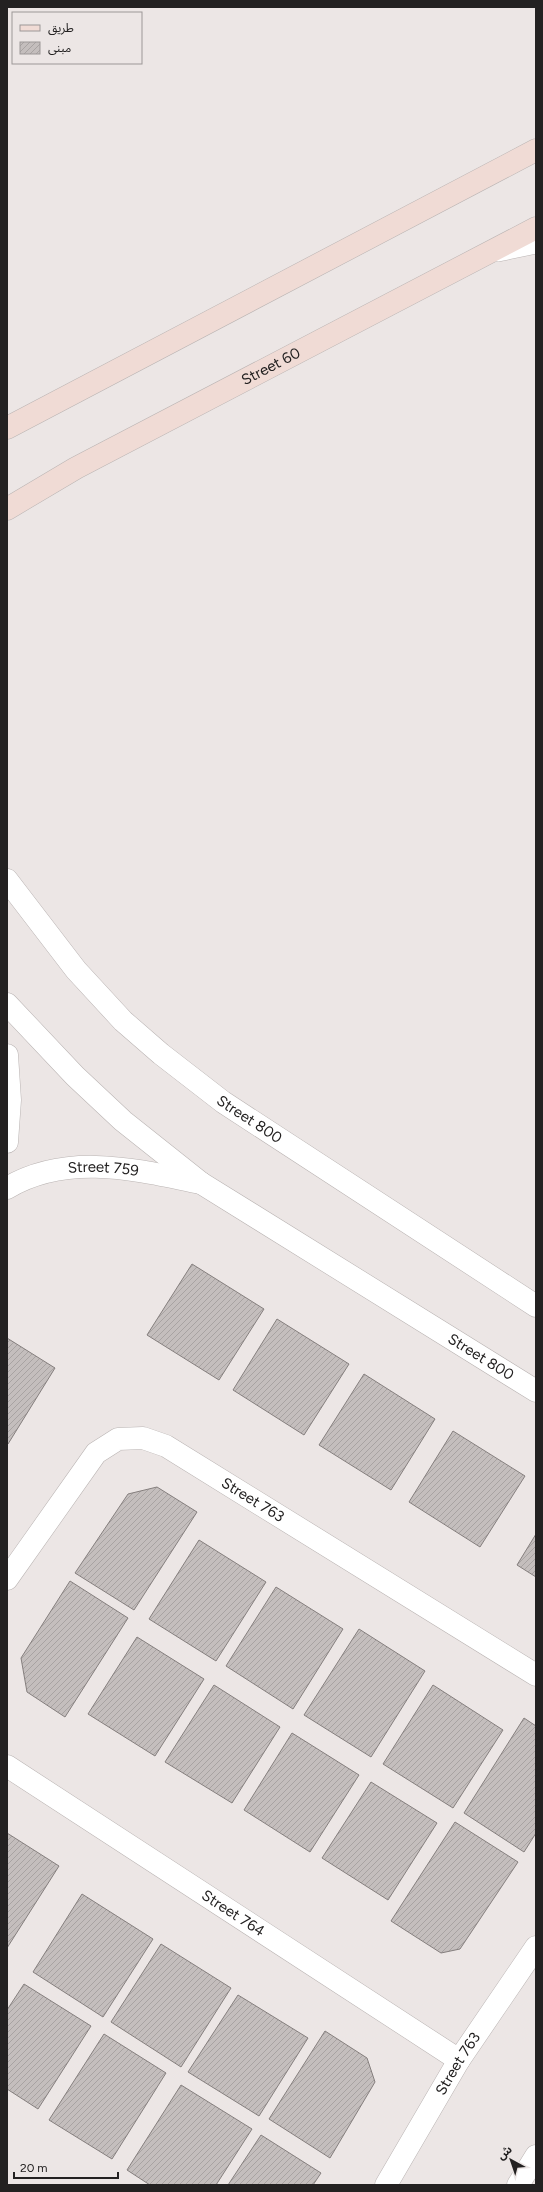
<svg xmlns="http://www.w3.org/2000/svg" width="543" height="2192" font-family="Figtree,'Noto Sans Arabic',sans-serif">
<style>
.building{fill:url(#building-hatch);stroke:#857f7e}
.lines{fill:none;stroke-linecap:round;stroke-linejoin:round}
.service-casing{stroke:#bab4b3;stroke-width:20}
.minor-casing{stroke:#bab4b3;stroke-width:23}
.tertiary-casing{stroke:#bab4b3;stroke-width:23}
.secondary-casing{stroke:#bab4b3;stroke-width:23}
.service{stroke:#fff;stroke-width:19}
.minor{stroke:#fff;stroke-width:22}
.tertiary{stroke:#fff;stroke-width:22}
.secondary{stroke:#f0dbd5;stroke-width:22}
.labels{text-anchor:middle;stroke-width:3;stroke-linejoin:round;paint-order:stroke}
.street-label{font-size:15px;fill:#232121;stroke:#ece6e5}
</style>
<defs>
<pattern id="building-hatch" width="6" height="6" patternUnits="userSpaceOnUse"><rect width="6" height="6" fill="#c4bebd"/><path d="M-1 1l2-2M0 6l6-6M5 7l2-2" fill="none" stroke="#a8a3a2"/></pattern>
</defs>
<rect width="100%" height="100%" fill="#ece6e5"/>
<!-- building -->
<path class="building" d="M192,1264L264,1309L219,1380L147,1335Z
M277,1319L349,1364L304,1435L233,1390Z
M7,1338L55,1368L8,1444L7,1443Z
M364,1374L435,1419L391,1490L319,1445Z
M453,1431L525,1476L480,1547L409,1502Z
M157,1487L197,1512L134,1610L75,1573L128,1494Z
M536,1534V1577L517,1565Z
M199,1540L266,1582L216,1661L149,1619Z
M70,1581L128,1618L65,1717L27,1692L21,1658Z
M276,1587L343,1629L293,1709L226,1666Z
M359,1629L425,1671L371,1757L304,1715Z
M137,1637L204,1679L155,1756L88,1714Z
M214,1685L280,1727L232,1803L165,1762Z
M433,1685L503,1730L453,1808L383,1764Z
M524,1718L536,1726V1833L524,1852L464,1813Z
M292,1733L359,1775L310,1852L244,1810Z
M371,1782L437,1823L388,1900L322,1858Z
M455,1822L518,1862L460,1949L441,1953L391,1921Z
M7,1833L59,1866L7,1948Z
M82,1894L153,1939L103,2017L33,1972Z
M161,1944L231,1988L181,2067L111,2022Z
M24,1984L91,2026L38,2109L7,2089V2010Z
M238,1995L308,2038L259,2116L188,2072Z
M325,2031L367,2058L375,2082L330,2158L269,2119Z
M104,2034L166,2073L112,2159L49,2120Z
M181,2085L252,2129L216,2185H150L127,2170Z
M261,2135L321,2173L313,2185H228Z"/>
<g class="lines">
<defs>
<path id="service" d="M498,252L536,244"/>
<g id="minor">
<path d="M7,1055L10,1100L7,1142"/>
<path id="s1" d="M7,1188C68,1152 137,1170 201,1183"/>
<path id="s2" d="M7,1579L96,1453L118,1439L143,1438L166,1446L536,1675"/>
<path id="s3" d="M7,1766L459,2060"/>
<path id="s4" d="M386,2185L459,2060L536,1947"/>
<path d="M518,2185L536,2156"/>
</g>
<g id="tertiary">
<path id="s5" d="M7,880L76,970L123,1021L161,1054L223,1102L536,1306"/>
<path id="s6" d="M7,1004L75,1076L123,1121L201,1183L536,1391"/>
</g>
<g id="secondary">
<path d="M7,428L536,150"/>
<path id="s7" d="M7,509L76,468L536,228"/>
</g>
</defs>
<!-- service casing -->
<use href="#service" class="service-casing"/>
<!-- minor casing -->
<use href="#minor" class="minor-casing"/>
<!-- tertiary casing -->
<use href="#tertiary" class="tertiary-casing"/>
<!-- secondary casing -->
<use href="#secondary" class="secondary-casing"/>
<!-- service -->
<use href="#service" class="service"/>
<!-- minor -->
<use href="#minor" class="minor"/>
<!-- tertiary -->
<use href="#tertiary" class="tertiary"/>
<!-- secondary -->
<use href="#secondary" class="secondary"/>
</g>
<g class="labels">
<!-- street labels -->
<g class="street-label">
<text dy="5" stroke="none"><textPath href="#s7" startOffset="300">Street 60</textPath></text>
<text dy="5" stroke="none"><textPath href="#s5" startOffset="343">Street 800</textPath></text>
<text dy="5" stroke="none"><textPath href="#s1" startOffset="100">Street 759</textPath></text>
<text dy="5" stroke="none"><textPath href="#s6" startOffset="594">Street 800</textPath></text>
<text dy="5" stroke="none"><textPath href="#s2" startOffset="332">Street 763</textPath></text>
<text dy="5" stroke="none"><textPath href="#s3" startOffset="270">Street 764</textPath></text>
<text dy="5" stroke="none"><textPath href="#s4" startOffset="141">Street 763</textPath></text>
</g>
</g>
<!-- border -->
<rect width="543" height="2192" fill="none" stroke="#232121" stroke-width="16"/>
<!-- legend -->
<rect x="12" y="12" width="130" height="52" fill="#ece6e5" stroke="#9c9797"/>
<rect x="20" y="25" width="20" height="6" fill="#f0dbd5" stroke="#9c9797"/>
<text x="48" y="32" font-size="12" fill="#232121">طريق</text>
<rect x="20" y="42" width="20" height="12" fill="url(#building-hatch)" stroke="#9c9797"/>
<text x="48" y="52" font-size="12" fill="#232121">مبنى</text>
<!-- north arrow -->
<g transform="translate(511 2160) rotate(320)" stroke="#ece6e5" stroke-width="3" paint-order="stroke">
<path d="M0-3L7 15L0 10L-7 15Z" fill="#232121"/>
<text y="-6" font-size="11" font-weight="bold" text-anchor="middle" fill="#232121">ش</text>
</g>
<!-- scale -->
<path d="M14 2172v6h104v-6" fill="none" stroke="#232121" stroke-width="2"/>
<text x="20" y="2172" font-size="12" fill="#232121" stroke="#ece6e5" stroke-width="3" paint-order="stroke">20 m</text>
</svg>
